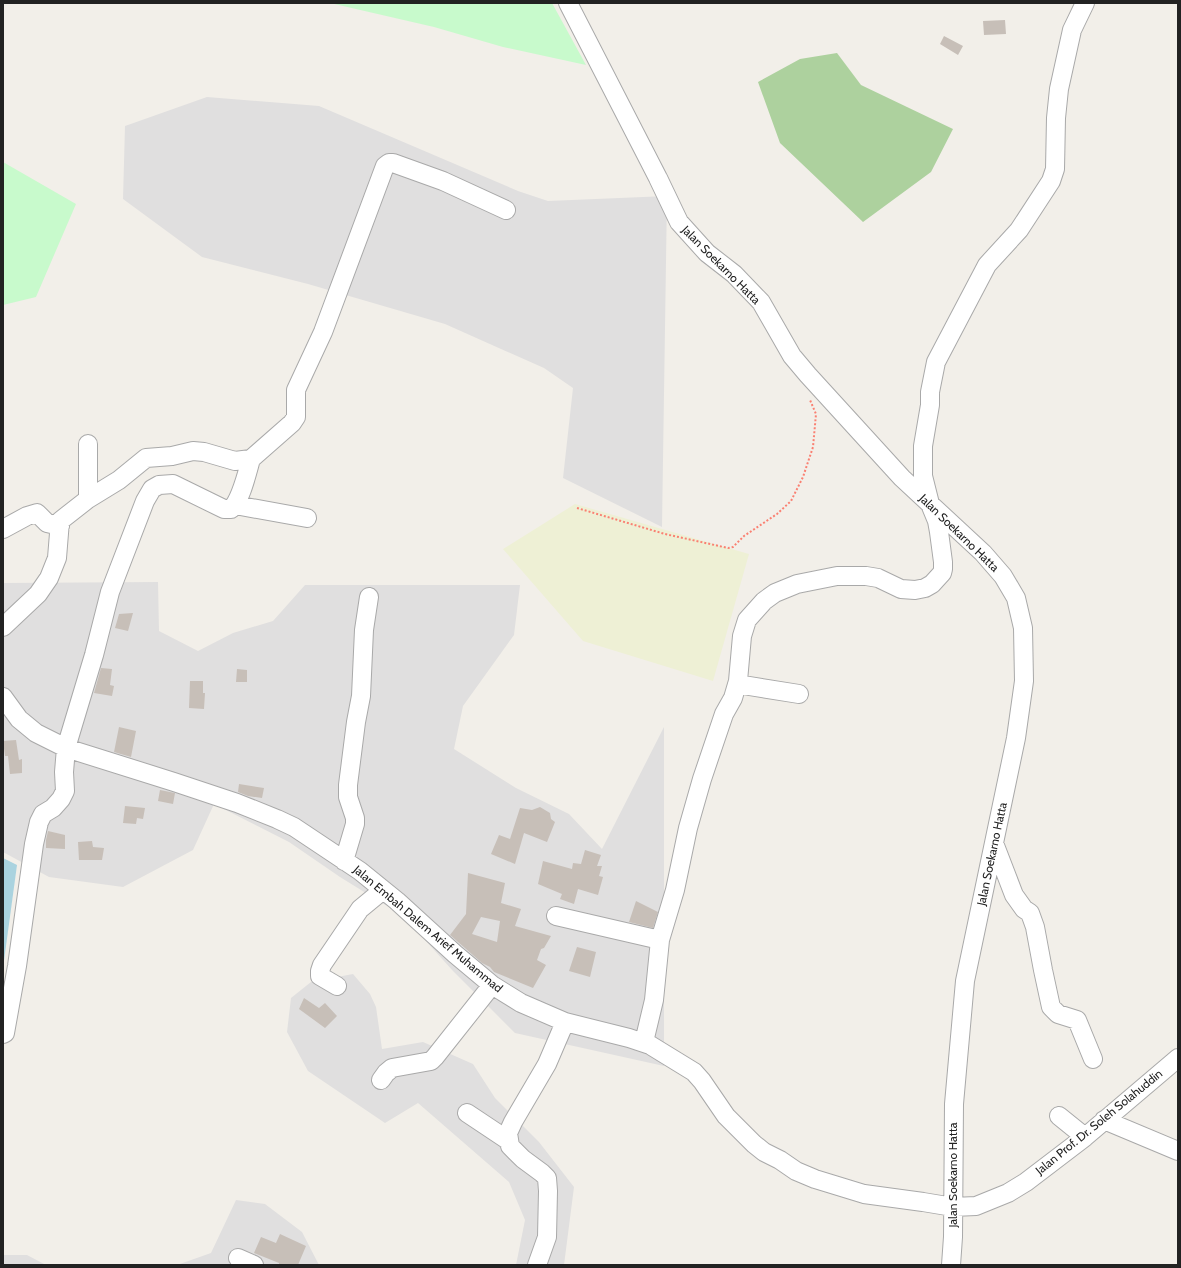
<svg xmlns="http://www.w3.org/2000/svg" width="1181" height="1268" font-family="Cabin,sans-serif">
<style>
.residential{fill:#e0dfdf}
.farmland{fill:#eef0d5}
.forest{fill:#add19e}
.park{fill:#c8facc}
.water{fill:#aad3df}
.building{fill:#c7bfb8;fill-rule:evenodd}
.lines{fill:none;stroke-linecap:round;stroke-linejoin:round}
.minor-casing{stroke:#a9a9a9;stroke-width:20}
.path{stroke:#fa8072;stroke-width:2;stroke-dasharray:2 2;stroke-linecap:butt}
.minor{stroke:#fff;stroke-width:18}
.labels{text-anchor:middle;stroke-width:3.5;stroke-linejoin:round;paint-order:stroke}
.street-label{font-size:12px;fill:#222;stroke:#fff}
</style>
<rect width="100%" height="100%" fill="#f2efe9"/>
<!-- residential -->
<path class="residential" d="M207,97L319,106L518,191L548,201L667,196L662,527L563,478L573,388L544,368L445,324L308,284L202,257L123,199L125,126Z
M158,582L159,631L198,651L233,633L273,621L305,585H520L514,635L463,706L454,749L516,788L569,814L602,849L664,727V1066L515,1033L453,971L426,941L407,917L382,903L340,877L289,842L214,804L193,850L123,887L49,877L3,852V583Z
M353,974L370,994L376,1007L382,1049L423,1042L473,1064L495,1098L539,1142L574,1187L564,1265H516L525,1220L509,1182L418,1103L385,1123L308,1071L287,1032L291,998L311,982Z
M236,1200L265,1204L302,1232L319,1265H177L211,1253Z
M3,1255H27L46,1265H3Z"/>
<!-- farmland -->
<path class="farmland" d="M575,504L749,554L713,681L583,641L503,549Z"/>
<!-- forest -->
<path class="forest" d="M837,53L861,85L953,129L931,172L863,222L780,143L758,82L800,59Z"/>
<!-- park -->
<path class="park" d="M330,3H552L586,65L503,47L434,27Z
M3,162L76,204L36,297L3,305Z"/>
<!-- water -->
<path class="water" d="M3,858L17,865L3,968Z"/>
<!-- building -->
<path class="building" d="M1005,20L1006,34L984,35L983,21Z
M944,36L963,46L958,55L940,44Z
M133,613L128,631L115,628L119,614Z
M101,668L112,669L110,685L114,686L112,696L94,693Z
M237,669L247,670V682H236Z
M190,681H203V693H205L204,709L189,708Z
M119,727L136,731L131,757L114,752Z
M16,740L19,760L22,759V773L10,774L8,756H5L3,741Z
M239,784L264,788L262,798L248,796L238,792Z
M160,790L175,793L173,804L158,801Z
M125,806L145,808L143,819L137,818L136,824L123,823Z
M540,807L550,813L551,819L555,822L547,842L524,833L515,864L491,854L499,835L510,839L520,808L532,810Z
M48,831L65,835V849L46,848V840Z
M92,841L93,847L104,848L102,860H79L78,842Z
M585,850L601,855L597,866H602L599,876L603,877L598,895L578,889L574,904L560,899L562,894L538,884L543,861L572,869L573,863L581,864Z
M468,873L505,883L501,903L521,909L515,926L551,936L544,948L541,949L537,960L546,965L533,988L494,972L490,967L482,963L450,935L466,914ZM481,917L500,921L497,942L472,934Z
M636,901L658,912L653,928L629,922Z
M577,947L596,952L590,977L569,971Z
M304,998L319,1008L325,1003L337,1016L325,1028L299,1009Z
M280,1234L306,1246L298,1265H279V1263L254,1253L261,1237L276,1243Z"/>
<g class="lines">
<defs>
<path id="minor" d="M568,3L658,178L679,222L707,253L734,274L761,302L792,356L808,375L902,478L983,553L1003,576L1016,598L1023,628L1024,681L1016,738L965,981L954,1104L953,1237L951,1265
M88,499V444
M235,505L307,518
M3,529L27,516L37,513L47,523L60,526
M3,627L38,594L49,578L57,558L60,521L88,499L119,480L146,458L172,456L193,451L204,452L235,461L251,459L292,423L296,417V390L323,332L385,166L389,163H393L443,181L506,210
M737,684L799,694
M3,697L19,719L36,733L66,748L174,782L237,803L277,819L294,827L360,871L397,901L455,954L492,985L521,1003L565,1022L629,1038L650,1045L694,1072L702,1081L726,1116L754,1144L764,1152L780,1160L796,1171L815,1179L864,1194L923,1202L953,1207L976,1206L1008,1193L1026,1182L1085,1137L1178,1058
M994,843L1014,895L1024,909L1030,913L1035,927L1043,970L1051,1007L1058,1014L1077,1020L1093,1059
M344,861L355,824V818L348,797V785L356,722L361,696L364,630L369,597
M556,916L660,940
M337,986L320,976V971L322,965L360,909L383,890
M3,1034L5,1033L17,966L34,844L39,822L43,814L53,808L61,799L65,791L64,772L66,748L94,655L110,592L145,501L152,489L159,485L173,484L224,509H231C241,500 247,473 251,459
M644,1042L654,1000L660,940L675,890L688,828L702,779L724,714L733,698L738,681L742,636L747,620L764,601L775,593L797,584L837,576H866L878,578L901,589L915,590L925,588L932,584L942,573L943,569V562L939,532L937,521L930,504L923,476V446L930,405V392L936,362L987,265L1019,230L1051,181L1055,169L1056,118L1059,89L1072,30L1085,3
M381,1080L386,1073L392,1068L431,1061L435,1057L492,985
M467,1113L509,1141
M1059,1116L1085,1137
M1104,1120L1178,1151
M238,1258L254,1265
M537,1265L547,1237L548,1191L547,1178L542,1173L523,1159L510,1146L508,1133L513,1122L547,1064L565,1022"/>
</defs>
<!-- minor casing -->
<use href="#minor" class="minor-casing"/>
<!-- path -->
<path class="path" d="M577,508L665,534L728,548L733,547L744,536L777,514L791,501L803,477L813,447L816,414L810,400"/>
<!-- minor -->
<use href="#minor" class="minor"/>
</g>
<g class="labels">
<!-- street labels -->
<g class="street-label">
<text transform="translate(721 265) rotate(45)" y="4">Jalan Soekarno Hatta</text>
<text transform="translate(959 533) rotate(44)" y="4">Jalan Soekarno Hatta</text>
<text transform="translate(992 854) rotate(-78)" y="4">Jalan Soekarno Hatta</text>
<text transform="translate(428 929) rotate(40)" y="4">Jalan Embah Dalem Arief Muhammad</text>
<text transform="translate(1099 1122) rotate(-39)" y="4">Jalan Prof. Dr. Soleh Solahuddin</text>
<text transform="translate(953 1175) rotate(-90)" y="4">Jalan Soekarno Hatta</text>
</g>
</g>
<!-- border -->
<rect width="1181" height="1268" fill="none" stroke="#222222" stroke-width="8"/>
</svg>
